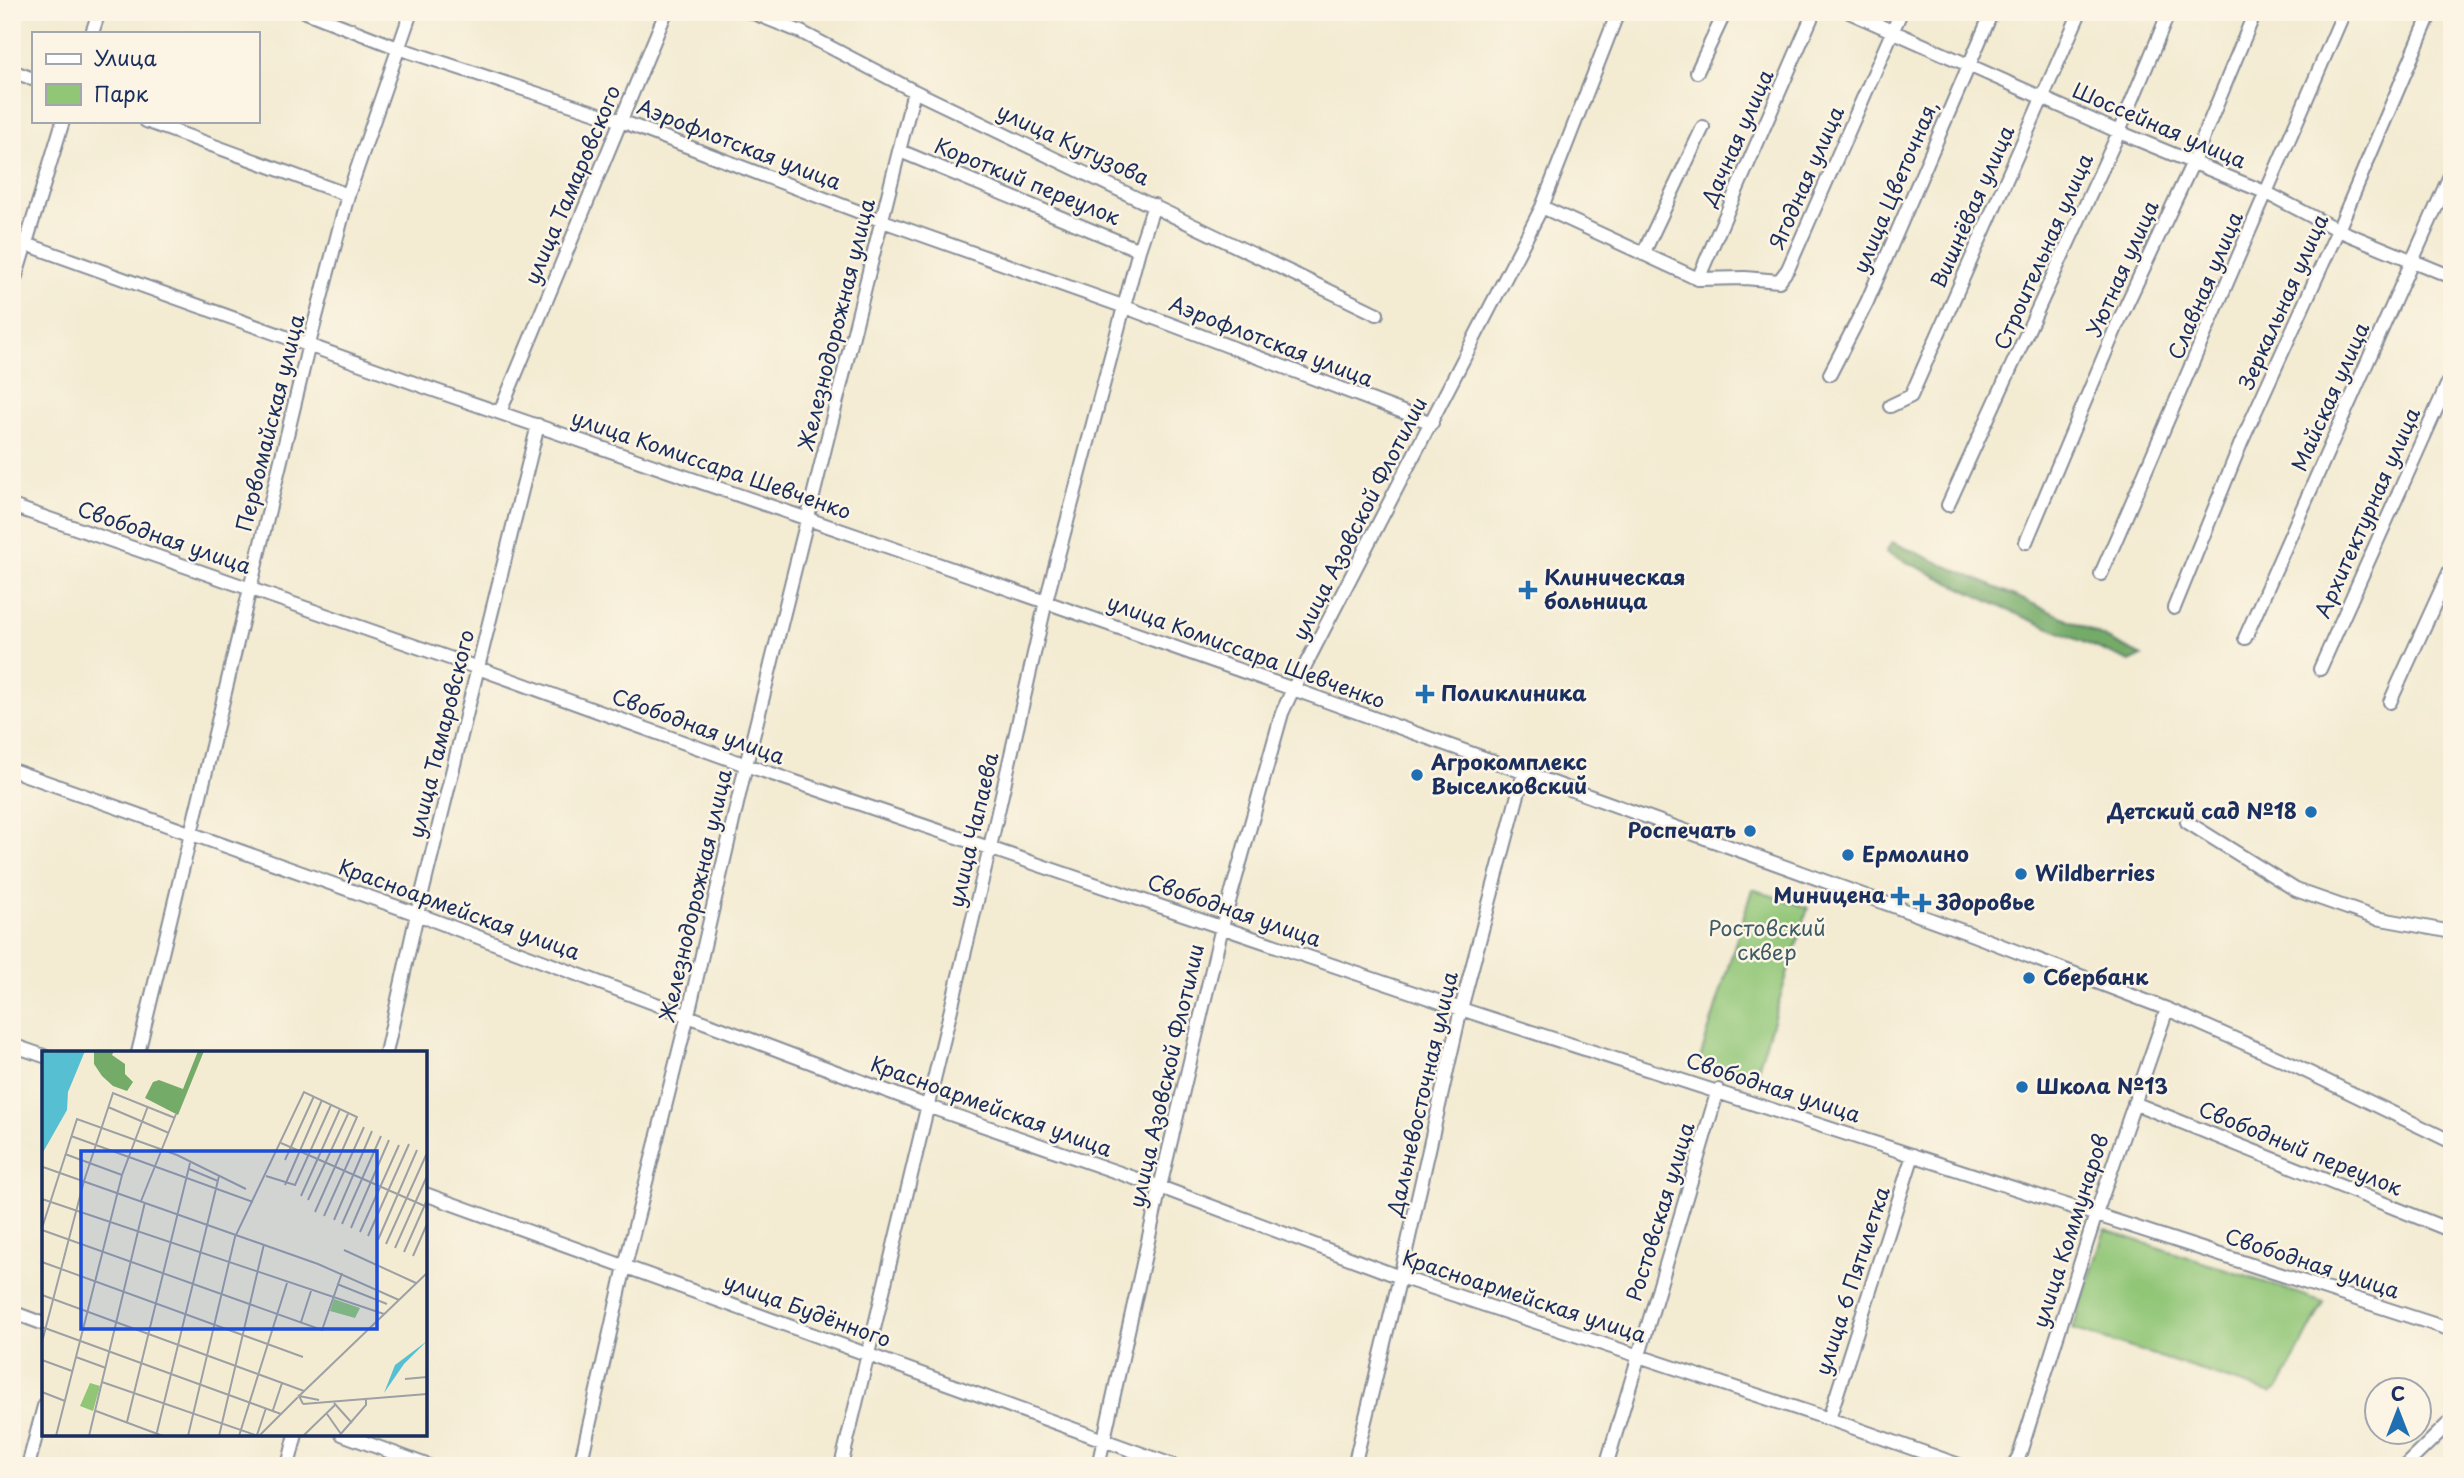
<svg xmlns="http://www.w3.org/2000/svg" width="2464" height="1478" font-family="'Playpen Sans',sans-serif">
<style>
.green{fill:#91c677;stroke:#567a6a;stroke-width:2}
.forest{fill:#74ab68;stroke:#486d63;stroke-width:2}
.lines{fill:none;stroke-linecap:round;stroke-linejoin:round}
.minor-casing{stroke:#878d98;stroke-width:16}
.minor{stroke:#fff;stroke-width:12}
.poi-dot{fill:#1f6fb2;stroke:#fcf5e5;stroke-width:2.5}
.labels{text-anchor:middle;stroke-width:5;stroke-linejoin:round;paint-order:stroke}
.street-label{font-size:21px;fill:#1b2f5e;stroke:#fcf5e5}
.poi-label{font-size:21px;font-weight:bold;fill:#1b2f5e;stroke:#fcf5e5;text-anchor:start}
.park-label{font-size:21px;fill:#3e5c66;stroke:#fcf5e5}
.inset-road{fill:none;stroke:#9da0a4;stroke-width:2}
.view{fill:#1d4ed8;fill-opacity:0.15;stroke:#1d4ed8;stroke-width:3.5}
.inset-edge{fill:none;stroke:#1b2f5e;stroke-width:3.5}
</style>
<rect width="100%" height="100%" fill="#fcf5e5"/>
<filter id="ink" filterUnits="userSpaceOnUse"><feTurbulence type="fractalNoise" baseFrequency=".0143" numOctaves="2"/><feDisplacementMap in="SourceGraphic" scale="14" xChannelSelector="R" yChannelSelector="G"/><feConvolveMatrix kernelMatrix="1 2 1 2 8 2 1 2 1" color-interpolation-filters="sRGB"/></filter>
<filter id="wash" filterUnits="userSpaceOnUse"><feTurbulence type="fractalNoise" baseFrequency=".00686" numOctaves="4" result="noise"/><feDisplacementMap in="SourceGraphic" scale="28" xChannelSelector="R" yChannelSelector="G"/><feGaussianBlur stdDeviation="1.57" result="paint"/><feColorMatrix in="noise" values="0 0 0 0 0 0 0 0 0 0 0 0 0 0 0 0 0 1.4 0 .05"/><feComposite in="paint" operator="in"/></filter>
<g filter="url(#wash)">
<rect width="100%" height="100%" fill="#f3ebd2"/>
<!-- green -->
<path class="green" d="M1752,889L1808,908L1755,1078L1699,1062Z
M2105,1230L2324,1302L2279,1388L2271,1393L2073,1329Z"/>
<!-- forest -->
<path class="forest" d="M1892,542L2063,617L2142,656L2130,662L2005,609L1886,552Z"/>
</g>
<g filter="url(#ink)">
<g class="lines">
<defs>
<path id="minor" d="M306,12L398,48L621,121L883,221L1125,307L1432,423
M751,12L801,32L914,91L1377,314
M1849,12L2119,132L2267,193L2338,230L2452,277
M92,33L99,12
M12,71L33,79
M1697,72L1725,12
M146,121L348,195
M900,151L1139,250
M1542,207L1698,279L1745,278L1779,281L1788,269L1901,12
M12,239L425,387L912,555L1293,689L1968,933L2167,1009L2287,1062L2452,1142
M1643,254L1703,127
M1698,279L1814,12
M12,289L63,121
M1830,374L1867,302L1992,12
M1890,406L1911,396L2080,12
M500,412L666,12
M1948,505L2119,132L2169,12
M12,506L478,668L746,765L1461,1009L2452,1330
M2026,542L2117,325L2193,162L2255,12
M2101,574L2344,12
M2174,608L2241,443L2338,230L2431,12
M2245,638L2452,171
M2320,669L2452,374
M2390,702L2452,566
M12,770L417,914L927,1106L1160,1187L1400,1277L1829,1419L1962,1466
M2187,822L2296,890L2376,918L2452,932
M12,1045L44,1056
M138,1053L309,344L348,195L411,12
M386,1053L417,914L538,425
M2134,1103L2452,1231
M425,1194L1175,1466
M12,1312L44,1324
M1829,1419L1913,1155
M342,1434L429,1466
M28,1466L44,1406
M288,1466L296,1434
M580,1466L625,1266L688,1015L746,765L914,91
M841,1466L990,847L1046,601L1139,250L1154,205
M1098,1466L1160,1187L1222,927L1282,713L1293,689L1542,207L1618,12
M1354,1466L1400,1277L1461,1009L1524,772
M1606,1466L1718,1090
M2013,1466L2019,1456L2096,1214L2167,1009
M2405,1466L2452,1420"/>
</defs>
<!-- minor casing -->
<use href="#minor" class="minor-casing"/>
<!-- minor -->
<use href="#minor" class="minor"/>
</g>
</g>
<!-- markers -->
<g class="poi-dot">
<path d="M1524.5 579.5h7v7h7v7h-7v7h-7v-7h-7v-7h7z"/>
<path d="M1421.5 683.5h7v7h7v7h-7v7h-7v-7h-7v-7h7z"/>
<circle cx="1417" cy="775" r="7"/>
<circle cx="2311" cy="812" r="7"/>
<circle cx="1750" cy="831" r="7"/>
<circle cx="1848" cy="855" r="7"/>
<circle cx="2021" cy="874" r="7"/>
<path d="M1896.5 885.5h7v7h7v7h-7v7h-7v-7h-7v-7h7z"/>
<path d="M1918.5 892.5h7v7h7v7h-7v7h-7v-7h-7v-7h7z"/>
<circle cx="2029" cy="978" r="7"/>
<circle cx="2022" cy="1087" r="7"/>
</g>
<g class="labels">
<!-- street labels -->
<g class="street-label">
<text transform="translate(2159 126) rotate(23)" y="7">Шоссейная улица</text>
<text transform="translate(1738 138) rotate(-66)" y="7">Дачная улица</text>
<text transform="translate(739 145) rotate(21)" y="7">Аэрофлотская улица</text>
<text transform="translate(1073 145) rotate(25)" y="7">улица Кутузова</text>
<text transform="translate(1807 178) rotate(-66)" y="7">Ягодная улица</text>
<text transform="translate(1027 182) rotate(22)" y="7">Короткий переулок</text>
<text transform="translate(573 185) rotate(-67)" y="7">улица Тамаровского</text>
<text transform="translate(1896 187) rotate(-67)" y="7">улица Цветочная,</text>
<text transform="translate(1973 207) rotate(-66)" y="7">Вишнёвая улица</text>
<text transform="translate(2044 252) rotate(-66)" y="7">Строительная улица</text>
<text transform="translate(2123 269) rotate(-66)" y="7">Уютная улица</text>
<text transform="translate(2206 286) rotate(-67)" y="7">Славная улица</text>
<text transform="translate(2284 302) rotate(-66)" y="7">Зеркальная улица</text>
<text transform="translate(837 325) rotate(-76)" y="7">Железнодорожная улица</text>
<text transform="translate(1271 342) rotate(21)" y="7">Аэрофлотская улица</text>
<text transform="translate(2331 397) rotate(-66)" y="7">Майская улица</text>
<text transform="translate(271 423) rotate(-76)" y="7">Первомайская улица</text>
<text transform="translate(711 465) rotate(19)" y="7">улица Комиссара Шевченко</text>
<text transform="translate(2368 513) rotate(-66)" y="7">Архитектурная улица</text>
<text transform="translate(1360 519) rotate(-63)" y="7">улица Азовской Флотилии</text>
<text transform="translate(164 538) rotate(19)" y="7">Свободная улица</text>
<text transform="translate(1246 652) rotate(20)" y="7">улица Комиссара Шевченко</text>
<text transform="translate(698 727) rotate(20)" y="7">Свободная улица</text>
<text transform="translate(442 734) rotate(-76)" y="7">улица Тамаровского</text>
<text transform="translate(974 830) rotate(-77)" y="7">улица Чапаева</text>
<text transform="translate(696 896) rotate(-77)" y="7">Железнодорожная улица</text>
<text transform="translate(459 910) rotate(20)" y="7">Красноармейская улица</text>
<text transform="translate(1234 911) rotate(19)" y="7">Свободная улица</text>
<text transform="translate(1167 1076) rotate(-77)" y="7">улица Азовской Флотилии</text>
<text transform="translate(1773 1088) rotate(18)" y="7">Свободная улица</text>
<text transform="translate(1423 1094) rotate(-77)" y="7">Дальневосточная улица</text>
<text transform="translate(991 1107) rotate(20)" y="7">Красноармейская улица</text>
<text transform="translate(2300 1149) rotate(22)" y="7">Свободный переулок</text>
<text transform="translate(1661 1212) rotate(-73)" y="7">Ростовская улица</text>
<text transform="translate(2071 1231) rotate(-72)" y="7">улица Коммунаров</text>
<text transform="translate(2312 1264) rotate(18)" y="7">Свободная улица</text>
<text transform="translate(1853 1281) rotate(-72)" y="7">улица 6 Пятилетка</text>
<text transform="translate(1524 1297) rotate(18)" y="7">Красноармейская улица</text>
<text transform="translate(807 1311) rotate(20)" y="7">улица Будённого</text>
</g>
<!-- poi labels -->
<g class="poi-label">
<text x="1544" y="585">Клиническая<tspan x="1544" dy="24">больница</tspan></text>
<text x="1441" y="701">Поликлиника</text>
<text x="1431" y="770">Агрокомплекс<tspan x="1431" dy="24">Выселковский</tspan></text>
<text x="2297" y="819" text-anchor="end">Детский сад №18</text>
<text x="1736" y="838" text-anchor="end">Роспечать</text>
<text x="1862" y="862">Ермолино</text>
<text x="2035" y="881">Wildberries</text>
<text x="1886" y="903" text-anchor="end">Миницена</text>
<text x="1936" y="910">Здоровье</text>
<text x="2043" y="985">Сбербанк</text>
<text x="2036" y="1094">Школа №13</text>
</g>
<!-- park labels -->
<g class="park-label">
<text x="1767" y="936">Ростовский<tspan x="1767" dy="24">сквер</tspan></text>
</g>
</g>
<!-- overview -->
<g transform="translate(42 1051)">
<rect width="385" height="385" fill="#f3ebd2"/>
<path d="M292,248L318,257L313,267L288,260ZM48,332L58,335L51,360L38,355Z" fill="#91c677"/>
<path d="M52,0H72L70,4L83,13V23L91,31L85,40L71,35L60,25L52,13ZM156,0H162L136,64L103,47L111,31L117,29L141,38Z" fill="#74ab68"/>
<path d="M0,0H43L26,41L25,59L0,103ZM385,290L362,313L342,342L353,314Z" fill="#56c0d2"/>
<path class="inset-road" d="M66,56L127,82M29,85L211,151M239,92L385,156M23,103L80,124M243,109L272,45M1,116L276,213L357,249M147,118L176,130M224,125L253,134L289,54M243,134L280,49M259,145L298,58M0,148L342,263M266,149L306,63M99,150L134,63M282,165L322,76M292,169L330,80M300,173L339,85M0,177L35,68L135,104L204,138M309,177L347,89M0,179L280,279L300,222M318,181L357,94M326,185L367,93M336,189L375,99M344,193L385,102M353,197L385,125M302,199L374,232M362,201L385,149M371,205L385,173M0,211L261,306M295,233L345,253M0,244L262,340M259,271L269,240M0,276L239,363M0,291L42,130L71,42L133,67M34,306L64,317M0,309L30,320M363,328L385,326M60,331L216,385M0,341L23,350M257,345L385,222M292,352L310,372M261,353L385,343M261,353L257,345L277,349M231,359L240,332M54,360L121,385M285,363L299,383M85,371L148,112M215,384L224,357M14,385L80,124L106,55M47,385L103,151M114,385L177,125M146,385L193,186L262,41L315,66L273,161M177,385L222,193M197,385L245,232M217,385L256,346M261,385L293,354M297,385L324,354V348"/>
<path class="view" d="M39,100H335V278H39Z"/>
<rect width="385" height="385" class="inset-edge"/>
</g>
<!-- margin -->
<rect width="2464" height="1478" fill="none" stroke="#fcf5e5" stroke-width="42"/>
<!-- legend -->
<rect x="32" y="32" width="228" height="91" fill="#fcf5e5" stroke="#a2a6af" stroke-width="2"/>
<rect x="46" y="54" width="35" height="10" fill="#ffffff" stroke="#a2a6af" stroke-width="2"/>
<text x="94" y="66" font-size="21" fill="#1b2f5e">Улица</text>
<rect x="46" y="84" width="35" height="21" fill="#91c677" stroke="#a2a6af" stroke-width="2"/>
<text x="94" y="102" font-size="21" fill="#1b2f5e">Парк</text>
<!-- north arrow -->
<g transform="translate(2398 1411)"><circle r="33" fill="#fcf5e5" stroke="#a2a6af" stroke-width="2"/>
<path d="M0-5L12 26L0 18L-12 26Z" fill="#1f6fb2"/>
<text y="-10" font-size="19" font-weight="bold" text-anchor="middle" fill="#1b2f5e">С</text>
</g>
</svg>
